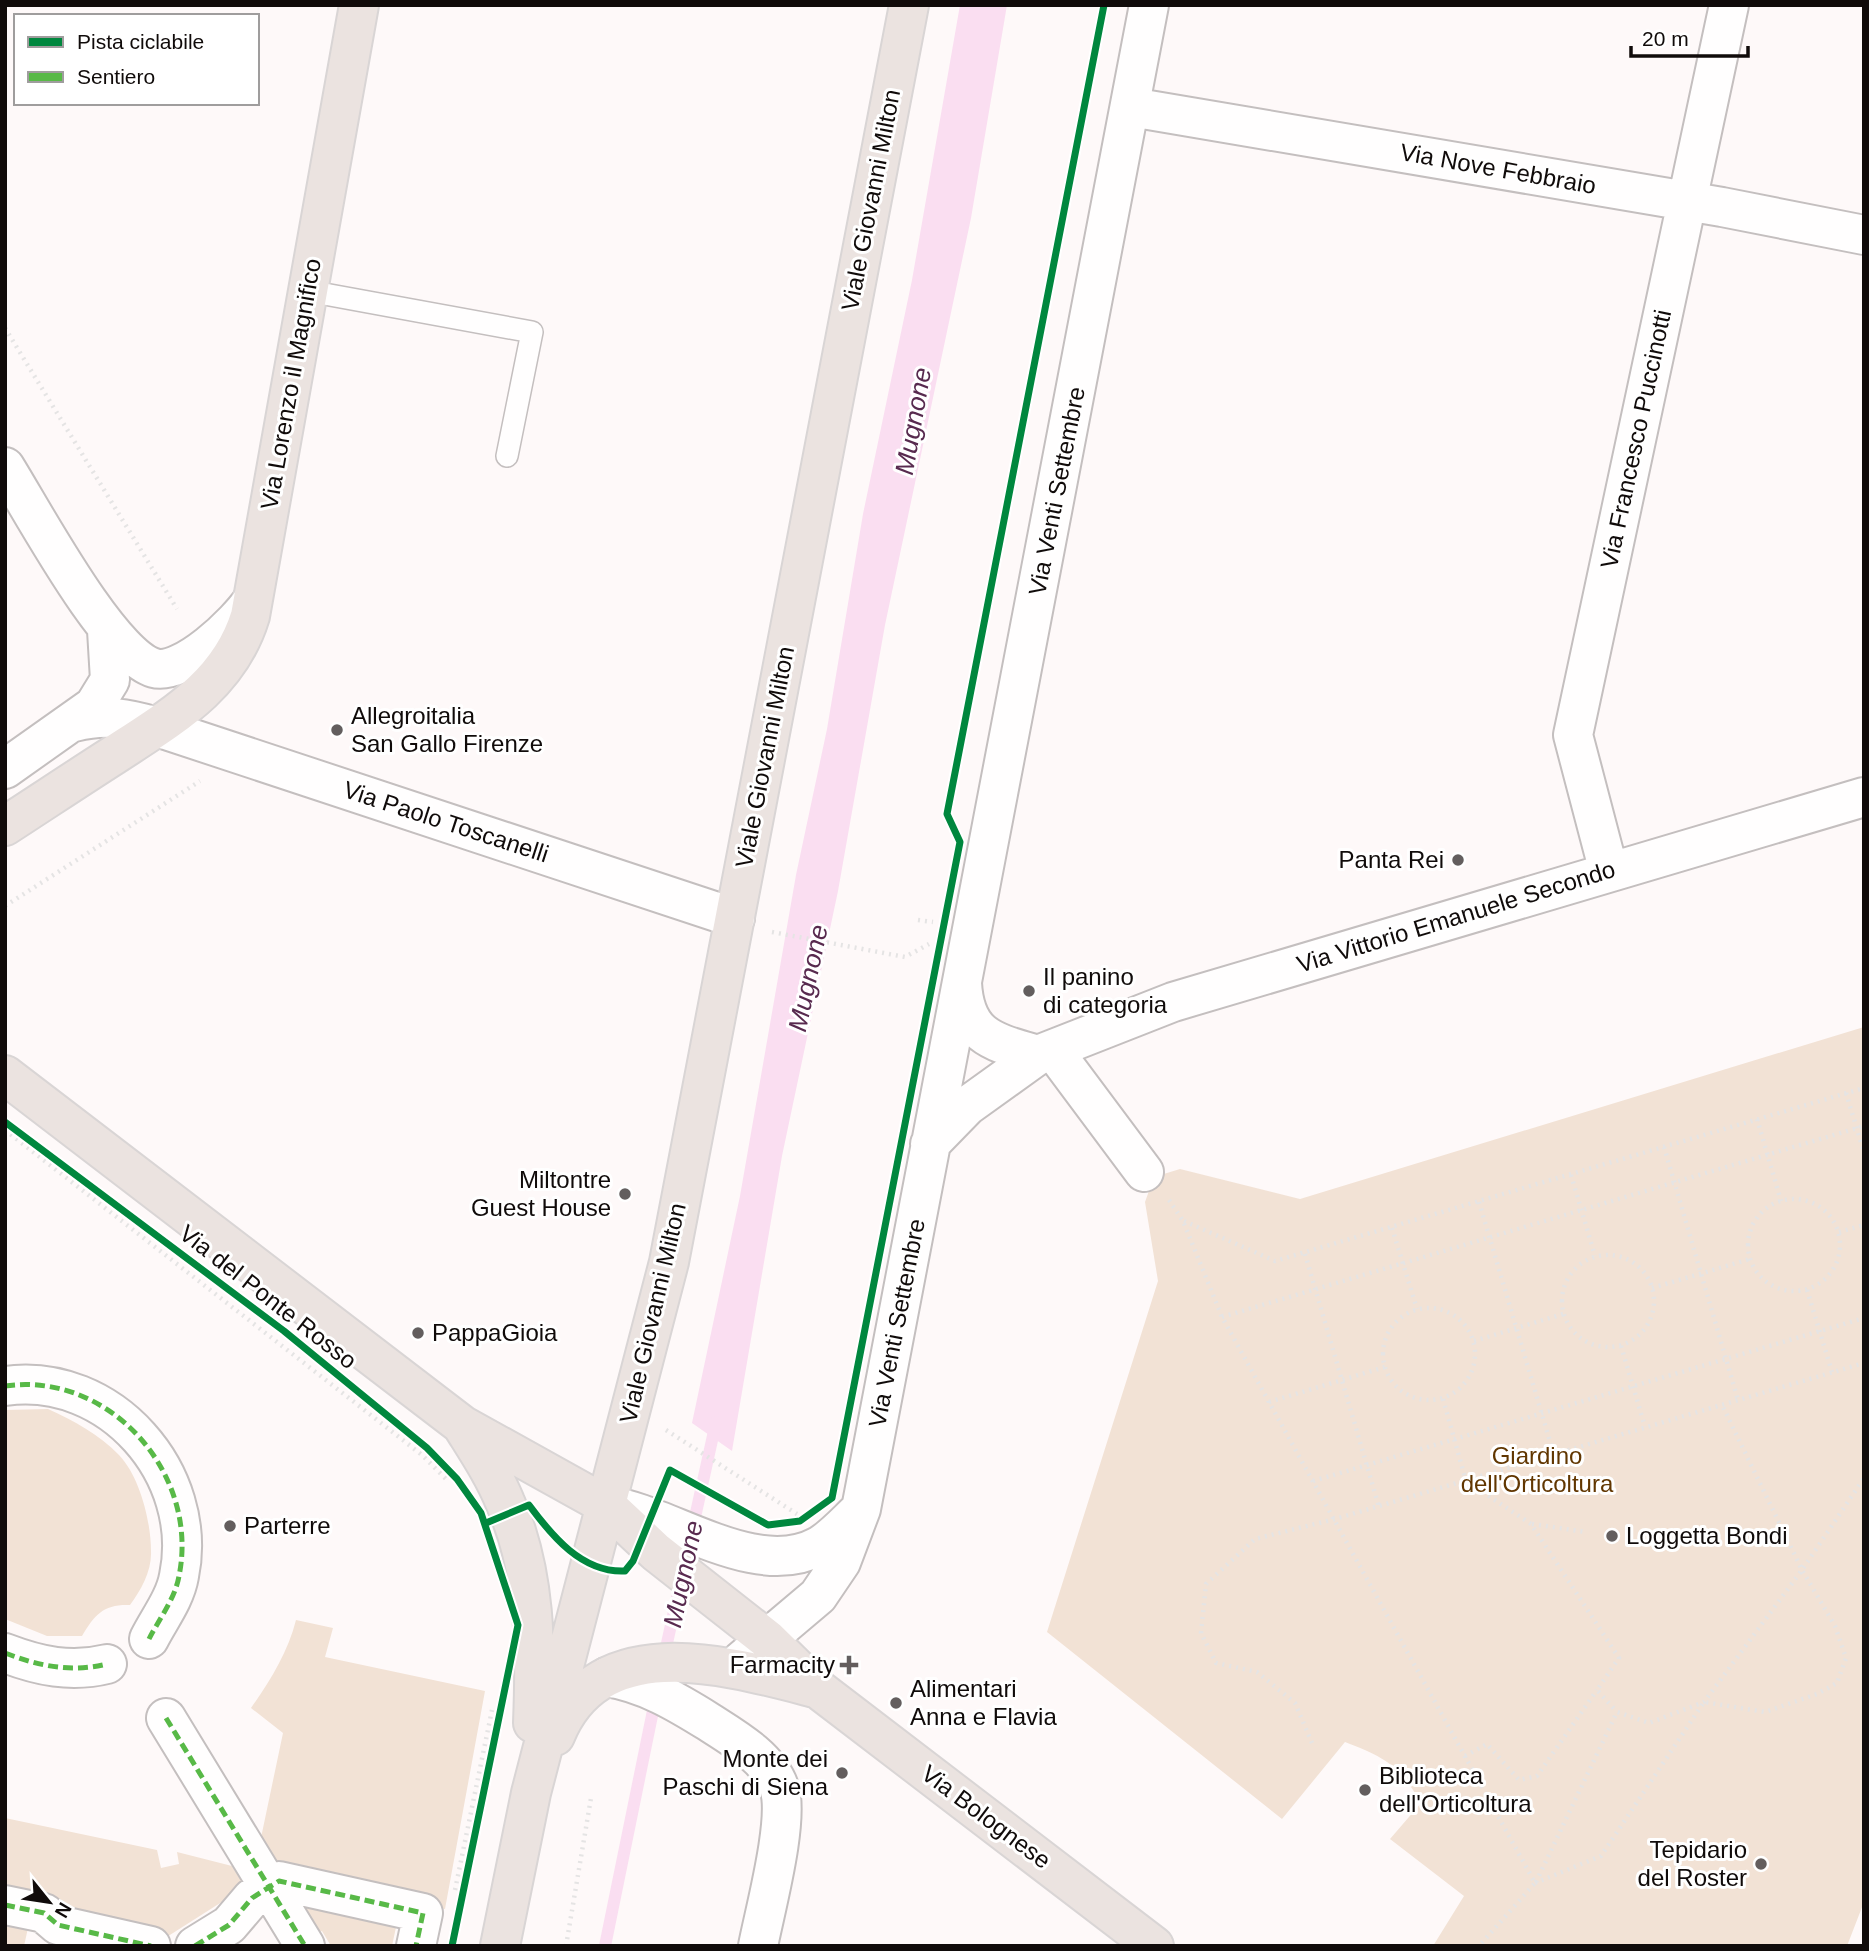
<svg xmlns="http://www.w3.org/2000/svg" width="1869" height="1951" font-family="Arial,sans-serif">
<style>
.green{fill:#f2e2d5}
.water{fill:#fadef1}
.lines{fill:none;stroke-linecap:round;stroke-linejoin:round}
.stream{stroke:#fadef1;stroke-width:12}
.lane-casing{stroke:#c4bfbf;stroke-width:24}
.street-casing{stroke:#c4bfbf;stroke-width:42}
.primary-casing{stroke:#d9d5d5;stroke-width:42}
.path{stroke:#e5e4e4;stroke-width:4.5;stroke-dasharray:2 5;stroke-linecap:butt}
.lane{stroke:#fffefe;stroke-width:21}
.street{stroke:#fffefe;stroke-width:38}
.primary{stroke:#ebe3e0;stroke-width:38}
.quiet{stroke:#58b947;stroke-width:5;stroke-dasharray:10 5;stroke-linecap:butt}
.cycleway-casing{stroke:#fff;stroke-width:11}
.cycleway{stroke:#00873e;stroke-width:7}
.poi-dot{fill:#635e5e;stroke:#fff;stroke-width:2.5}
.labels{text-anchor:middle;stroke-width:6;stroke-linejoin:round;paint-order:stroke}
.street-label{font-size:24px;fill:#100b0a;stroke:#fff}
.poi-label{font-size:24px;fill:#100b0a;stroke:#fff;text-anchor:start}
.park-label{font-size:24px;fill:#613600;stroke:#fff}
.water-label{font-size:26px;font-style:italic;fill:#582a4f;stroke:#fff}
</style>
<rect width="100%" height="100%" fill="#fef9f9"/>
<!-- green -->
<path class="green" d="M1864,1027V1902L1847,1946H1433L1464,1896L1390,1839L1421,1803C1399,1765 1386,1758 1345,1742L1282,1819L1047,1632L1158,1281L1145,1202L1154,1177L1180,1169L1300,1199Z
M48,1409C74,1421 99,1434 119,1455C140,1477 151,1522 151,1551C152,1571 141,1590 130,1605C104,1604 95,1614 82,1636H47L5,1619V1410Z
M296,1620L333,1628L325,1657L485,1691L445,1909L270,1871L258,1852L283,1733L251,1708C270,1681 288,1652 296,1620Z
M5,1818L157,1850L161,1868L179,1864L177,1852L232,1866L248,1892L228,1898L162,1940L141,1923L5,1896Z
M283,1888L399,1913L392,1946H331L322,1931L314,1934Z
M5,1914L28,1928L24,1946H5Z"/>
<!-- water -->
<path class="water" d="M960,5H1007L971,218L885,625L838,891L782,1156L732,1451L692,1423L740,1196L796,875L827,729L863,514L912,280Z"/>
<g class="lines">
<!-- stream -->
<path class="stream" d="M692,1531L716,1422
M664,1657L681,1579
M605,1946L656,1696"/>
<defs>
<path id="lane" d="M308,291L532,332L507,456"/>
<path id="street" d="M1131,107L1722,207L1864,235
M5,467C32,510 109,655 154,668C183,676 238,622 252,601
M74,722C105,714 127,718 157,727L735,918
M5,769L94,706L110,680L107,630
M1609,872L1573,735L1729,5
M962,983C965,1037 993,1042 1038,1055
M1053,1050L1144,1172
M930,1144L967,1106L1038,1055L1173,1002L1864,797
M5,1386C110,1371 200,1474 179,1576C175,1599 159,1619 149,1639
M606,1505C670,1514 755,1581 819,1546C834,1537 847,1522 860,1510
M5,1653C39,1666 71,1673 107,1664
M741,1661L818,1596L841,1562L861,1509L1149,5
M607,1677C645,1683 677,1702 709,1722C734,1738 769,1758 779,1787C790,1819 765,1910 758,1946
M166,1718L305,1946
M5,1905L44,1913L58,1925L151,1946
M195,1946L229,1925L252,1898L279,1881L423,1913L416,1946"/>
<path id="primary" d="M5,826C42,802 78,778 114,755C172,717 229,685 250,616L359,5
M5,1075L462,1425L606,1505L656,1552L768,1640L818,1689L1154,1946
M463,1427C478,1451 494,1475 505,1502C536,1572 536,1648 533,1723
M555,1736C599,1627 729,1666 815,1688
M500,1946L531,1793L669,1262L909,5"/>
</defs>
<!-- lane casing -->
<use href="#lane" class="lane-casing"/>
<!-- street casing -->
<use href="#street" class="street-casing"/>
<!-- primary casing -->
<use href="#primary" class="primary-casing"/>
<!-- path -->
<path class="path" d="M5,328L177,609
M5,906L200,781
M918,920L933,922
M772,932L905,957L929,944
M1846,1093L1864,1152
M1757,1119L1781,1201
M5,1130L422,1455L446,1479
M1664,1147L1738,1400
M1571,1175L1595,1256
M1748 1245a46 46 0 1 1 92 0a46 46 0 1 1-92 0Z
M1169,1200L1183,1221L1222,1317L1535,1883L1479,1946
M1479,1202L1554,1455
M1184,1221L1275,1261L1864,1088
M1392,1228L1417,1309
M1839,1232L1864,1225
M1305,1254L1379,1507
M1562 1301a46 46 0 1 1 92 0a46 46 0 1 1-92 0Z
M1652,1288L1750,1259
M1807,1290L1832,1372
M1383 1354a46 46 0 1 1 92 0a46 46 0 1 1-92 0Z
M1222,1317L1864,1126
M1474,1341L1563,1314
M1621,1346L1645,1427
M1443,1399L1466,1481L1531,1524L1619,1658L1597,1690L1617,1712
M1269,1402L1385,1367
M666,1430L797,1514
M1313,1481L1864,1318
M1532,1524L1586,1532
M1312,1743L1295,1703L1257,1672L1216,1663L1201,1633L1206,1584L1255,1539L1335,1519L1864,1363
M1465,1756L1487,1744L1519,1780L1537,1776L1597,1690
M1536,1882L1617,1712L1649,1723L1704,1702L1802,1570L1864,1478
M1535,1883L1601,1856L1704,1702L1765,1712L1817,1694L1837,1683L1846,1658L1835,1626L1802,1570L1722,1405
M455,1890L492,1710
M566,1946L591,1798"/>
<!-- lane -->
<use href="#lane" class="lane"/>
<!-- street -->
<use href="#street" class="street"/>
<!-- primary -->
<use href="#primary" class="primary"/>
<!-- quiet -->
<path class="quiet" d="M5,1386C110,1371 200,1474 179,1576C175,1599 159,1619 149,1639
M5,1653C39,1666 71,1673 107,1664
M166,1718L305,1946
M5,1905L44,1913L58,1925L151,1946
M195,1946L229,1925L252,1898L279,1881L423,1913L416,1946"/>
<defs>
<path id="cycleway" d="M5,1122L284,1331L427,1448L457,1479L481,1513L518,1625L452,1946
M486,1523L529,1505C552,1536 582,1573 625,1571L633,1561L670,1470L768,1525L800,1521L832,1498L960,842L947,814L1104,5"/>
</defs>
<!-- cycleway casing -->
<use href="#cycleway" class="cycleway-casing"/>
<!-- cycleway -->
<use href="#cycleway" class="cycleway"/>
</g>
<!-- markers -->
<g class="poi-dot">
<circle cx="337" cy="730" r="7"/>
<circle cx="1458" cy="860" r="7"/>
<circle cx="1029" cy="991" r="7"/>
<circle cx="625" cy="1194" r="7"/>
<circle cx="418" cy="1333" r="7"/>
<circle cx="230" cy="1526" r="7"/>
<circle cx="1612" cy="1536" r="7"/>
<path d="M845.5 1654.5h7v7h7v7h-7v7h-7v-7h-7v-7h7z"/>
<circle cx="896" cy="1703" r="7"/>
<circle cx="842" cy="1773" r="7"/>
<circle cx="1365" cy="1790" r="7"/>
<circle cx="1761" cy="1864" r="7"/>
</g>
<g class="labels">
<!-- street labels -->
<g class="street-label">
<text transform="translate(1498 169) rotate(10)" y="8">Via Nove Febbraio</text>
<text transform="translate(871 200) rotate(-79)" y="8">Viale Giovanni Milton</text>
<text transform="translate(291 384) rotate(-80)" y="8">Via Lorenzo il Magnifico</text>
<text transform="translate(1636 439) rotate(-78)" y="8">Via Francesco Puccinotti</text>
<text transform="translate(1057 491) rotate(-79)" y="8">Via Venti Settembre</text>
<text transform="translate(765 757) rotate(-79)" y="8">Viale Giovanni Milton</text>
<text transform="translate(446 822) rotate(18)" y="8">Via Paolo Toscanelli</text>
<text transform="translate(1456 917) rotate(-17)" y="8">Via Vittorio Emanuele Secondo</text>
<text transform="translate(268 1297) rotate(38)" y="8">Via del Ponte Rosso</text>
<text transform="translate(653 1313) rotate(-77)" y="8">Viale Giovanni Milton</text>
<text transform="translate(897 1323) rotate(-79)" y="8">Via Venti Settembre</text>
<text transform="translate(986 1817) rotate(37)" y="8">Via Bolognese</text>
</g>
<!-- poi labels -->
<g class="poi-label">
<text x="351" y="724">Allegroitalia<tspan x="351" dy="28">San Gallo Firenze</tspan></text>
<text x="1444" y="868" text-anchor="end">Panta Rei</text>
<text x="1043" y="985">Il panino<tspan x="1043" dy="28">di categoria</tspan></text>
<text x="611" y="1188" text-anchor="end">Miltontre<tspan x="611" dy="28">Guest House</tspan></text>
<text x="432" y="1341">PappaGioia</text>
<text x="244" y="1534">Parterre</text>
<text x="1626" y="1544">Loggetta Bondi</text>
<text x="835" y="1673" text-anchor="end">Farmacity</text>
<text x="910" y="1697">Alimentari<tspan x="910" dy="28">Anna e Flavia</tspan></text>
<text x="828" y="1767" text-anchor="end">Monte dei<tspan x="828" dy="28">Paschi di Siena</tspan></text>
<text x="1379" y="1784">Biblioteca<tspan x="1379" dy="28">dell'Orticoltura</tspan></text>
<text x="1747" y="1858" text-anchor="end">Tepidario<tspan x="1747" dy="28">del Roster</tspan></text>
</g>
<!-- park labels -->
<g class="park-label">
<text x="1537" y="1464">Giardino<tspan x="1537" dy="28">dell'Orticoltura</tspan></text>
</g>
<!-- water labels -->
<g class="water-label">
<text transform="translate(913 421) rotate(-80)" y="9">Mugnone</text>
<text transform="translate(808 978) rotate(-78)" y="9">Mugnone</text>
<text transform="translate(683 1574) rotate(-78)" y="9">Mugnone</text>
</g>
</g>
<!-- border -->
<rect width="1869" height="1951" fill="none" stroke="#100b0a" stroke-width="14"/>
<!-- legend -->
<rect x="14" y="14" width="245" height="91" fill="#ffffff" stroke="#9f9d9d" stroke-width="2"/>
<rect x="28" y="37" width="35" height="10" fill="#00873e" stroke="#9f9d9d" stroke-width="2"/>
<text x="77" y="49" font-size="21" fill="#100b0a">Pista ciclabile</text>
<rect x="28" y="72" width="35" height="10" fill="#58b947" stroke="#9f9d9d" stroke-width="2"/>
<text x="77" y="84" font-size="21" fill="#100b0a">Sentiero</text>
<!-- north arrow -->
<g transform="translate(49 1902) rotate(120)" stroke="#ffffff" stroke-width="5" paint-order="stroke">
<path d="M0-5L12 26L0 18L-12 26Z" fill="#100b0a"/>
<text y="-10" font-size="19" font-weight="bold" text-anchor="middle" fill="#100b0a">N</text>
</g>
<!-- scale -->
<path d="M1631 46v10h117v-10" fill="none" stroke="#100b0a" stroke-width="3.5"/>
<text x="1642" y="46" font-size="21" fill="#100b0a" stroke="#ffffff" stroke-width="5" paint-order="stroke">20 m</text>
</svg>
